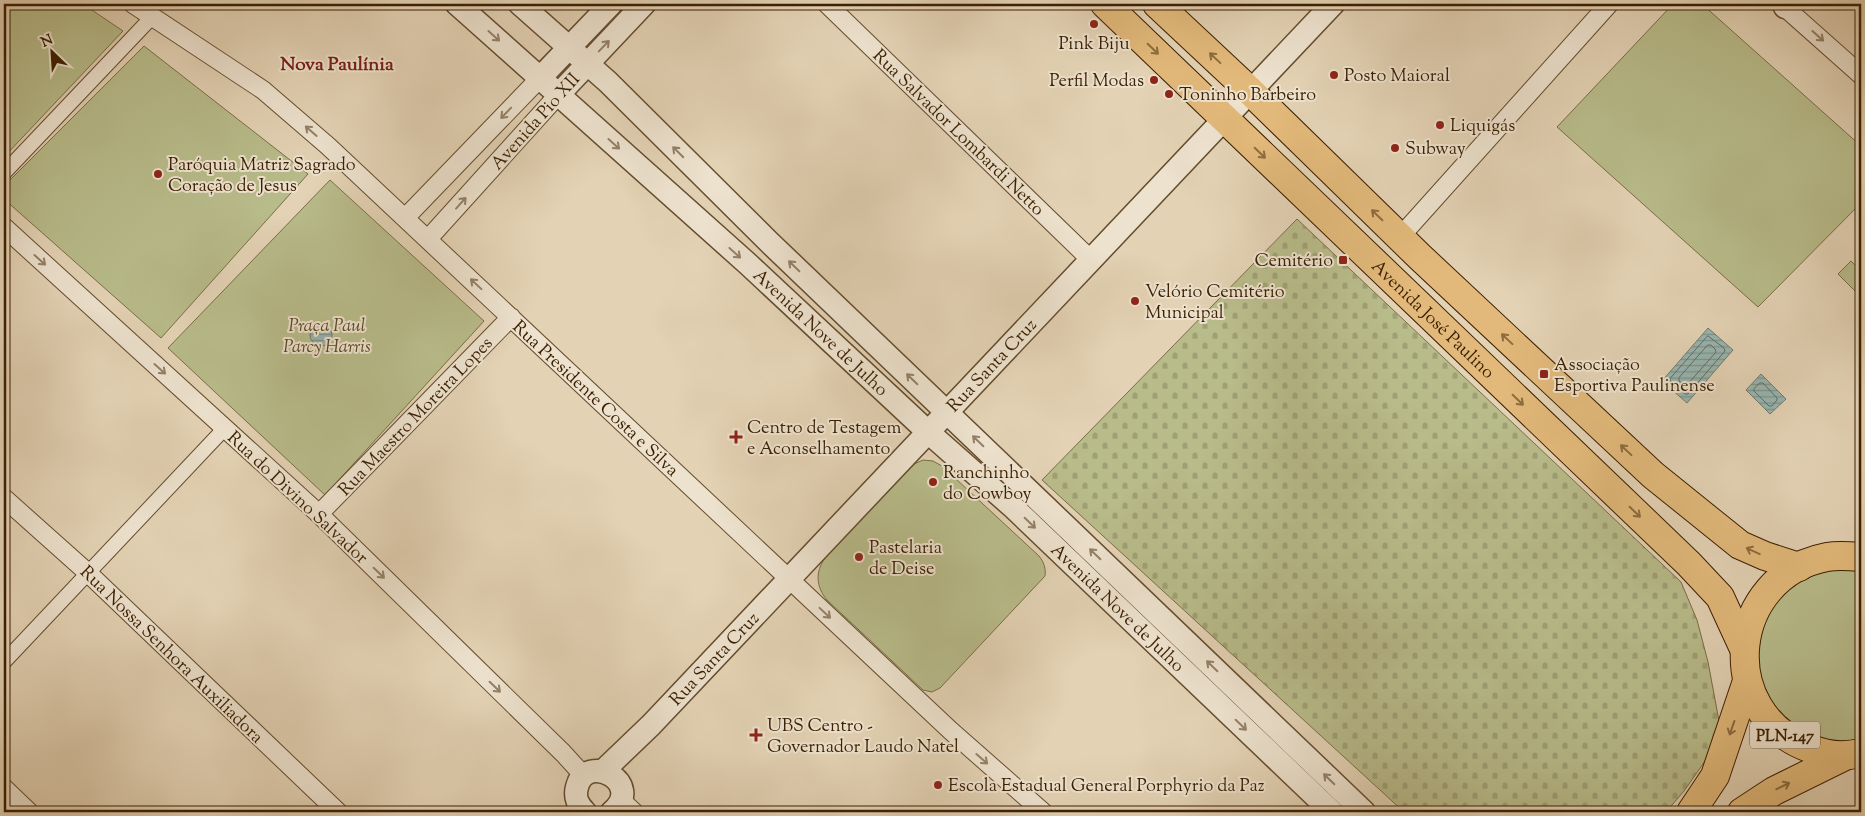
<svg xmlns="http://www.w3.org/2000/svg" width="1865" height="816" font-family="'Sorts Mill Goudy',serif">
<style>
.cemetery{fill:url(#cemetery-stones);stroke:#7a6d46}
.park{fill:#b8bb8a;stroke:#7a6d46}
.water{fill:url(#water-rules);stroke:#727a6c}
.lines{fill:none;stroke-linecap:round;stroke-linejoin:round}
.shore{stroke:#686a5a;stroke-width:1}
.pedestrian-casing{stroke:#654c2e;stroke-width:16}
.minor-casing{stroke:#654c2e;stroke-width:20}
.tertiary-casing{stroke:#654c2e;stroke-width:25}
.primary-casing{stroke:#3b1f02;stroke-width:30}
.pedestrian{stroke:#ede2ce;stroke-width:14}
.minor{stroke:#ede2ce;stroke-width:18}
.tertiary{stroke:#ede2ce;stroke-width:22}
.primary{stroke:#e2b97a;stroke-width:28}
.oneway{stroke:#948068}
.oneway2{stroke:#8e6c3e}
.poi-dot{fill:#8f2418;stroke:#ede2ce;stroke-width:2}
.labels{text-anchor:middle;stroke-width:4;stroke-linejoin:round;paint-order:stroke}
.shield{fill:#ede2ce;stroke:#705a3f;stroke-width:1}
.shield-label{font-size:16px;font-weight:bold;fill:#3b1f02}
.poi-label{font-size:18px;fill:#3b1f02;stroke:#ede2ce;text-anchor:start}
.street-label{font-size:18px;fill:#3b1f02;stroke:#ede2ce}
.park-label{font-size:18px;font-style:italic;fill:#5a4624;stroke:#ede2ce}
.neighbourhood-label{font-size:19px;font-weight:bold;fill:#7a1f14;stroke:#ede2ce}
</style>
<defs>
<pattern id="cemetery-stones" width="16" height="16" patternUnits="userSpaceOnUse" patternTransform="scale(1.25)"><rect width="16" height="16" fill="#b8bb8a"/><path d="M2 7V4a2 2 0 0 1 4 0v3zM10 15v-3a2 2 0 0 1 4 0v3z" fill="#9fa075"/></pattern>
<pattern id="water-rules" width="6" height="5" patternUnits="userSpaceOnUse" patternTransform="scale(1.25)"><rect width="6" height="5" fill="#96b6b2"/><path d="M0 2.5h6" fill="none" stroke="#7c938f"/></pattern>
</defs>
<rect width="100%" height="100%" fill="#e3d2b4"/>
<filter id="stains"><feTurbulence type="fractalNoise" baseFrequency=".004" numOctaves="4"/><feColorMatrix values="0 0 0 0 .2 0 0 0 0 .09 0 0 0 0 .02 0 0 0 .5 -.17"/></filter>
<radialGradient id="worn" r=".72"><stop offset=".6" stop-color="#630" stop-opacity="0"/><stop offset="1" stop-color="#630" stop-opacity=".3"/></radialGradient>
<!-- cemetery -->
<path class="cemetery" d="M1297,219L1681,582L1697,620L1708,662L1722,737L1684,791L1666,812H1404L1042,480Z"/>
<!-- park -->
<path class="park" d="M4,4H83L123,31L4,157Z
M1673,4H1702L1861,146V203L1758,307L1557,127Z
M144,46L308,174L161,338L4,199V186Z
M330,180L484,321L325,495L168,348Z
M1851,261L1861,271V297L1838,274Z
M923,460L933,461L942,466L1039,556C1044,562 1046,569 1045,576L940,688L932,692L923,690L827,600C816,587 815,572 825,558L909,467L914,464Z
M1861,565V745L1845,747L1789,730L1755,682L1757,623L1794,577Z"/>
<!-- water -->
<path class="water" d="M310 335a11 11 0 1 1 22 0a11 11 0 1 1-22 0Z
M1708,328L1733,350L1687,403L1662,381Z
M1761,374L1786,399L1770,414L1746,390Z"/>
<g class="lines">
<!-- shore -->
<path class="shore" d="M1708,336L1724,348L1725,351L1688,394H1685L1671,382L1670,379Z
M1708,345H1711L1715,349L1716,352L1687,385H1684L1679,381V378Z
M1760,383H1763L1777,398V400L1772,406H1769L1754,391V389Z"/>
<defs>
<path id="pedestrian" d="M4,173L153,16
M4,662L225,428"/>
<path id="minor" d="M133,4L263,90L328,146L951,731L1043,812
M827,4L1091,260
M1781,4L1861,75
M405,218L540,78
M4,227L319,514L563,753L584,776
M1400,237L1609,4
M428,239L559,94
M4,498L88,573L338,812
M319,514L511,317
M4,788L29,812
M621,800L634,812"/>
<g id="tertiary">
<path id="s1" d="M457,4L748,264L928,432L1014,508L1332,812"/>
<path d="M520,4L608,82L769,242L1364,812"/>
<path d="M1785,7L1789,4"/>
<path d="M540,78L611,4"/>
<path d="M559,94L644,4"/>
<path id="s2" d="M603,771L651,725L1333,4"/>
<path d="M585,812C578,805 574,798 577,787C586,751 646,783 612,812"/>
</g>
<g id="primary">
<path id="s3" d="M1105,4L1689,564L1720,597L1744,649"/>
<path d="M1157,4L1250,91L1420,257L1653,475L1740,545L1765,556L1799,567"/>
<path d="M1861,557C1850,556 1838,555 1827,557C1728,576 1714,712 1809,748C1825,755 1844,757 1861,753"/>
<path d="M1691,812L1715,776L1747,681"/>
<path d="M1742,812L1774,791L1847,755"/>
</g>
</defs>
<!-- pedestrian casing -->
<use href="#pedestrian" class="pedestrian-casing"/>
<!-- minor casing -->
<use href="#minor" class="minor-casing"/>
<!-- tertiary casing -->
<use href="#tertiary" class="tertiary-casing"/>
<!-- primary casing -->
<use href="#primary" class="primary-casing"/>
<!-- pedestrian -->
<use href="#pedestrian" class="pedestrian"/>
<!-- minor -->
<use href="#minor" class="minor"/>
<!-- tertiary -->
<use href="#tertiary" class="tertiary"/>
<!-- primary -->
<use href="#primary" class="primary"/>
</g>
<!-- one-way arrows -->
<defs><path id="oneway-shaft" d="M-6 0H5M1.5-3L5.5 0L1.5 3" fill="none" stroke-width="1.6" stroke-linecap="round" stroke-linejoin="round" transform="scale(1.25)"/></defs>
<g class="oneway">
<use href="#oneway-shaft" transform="translate(494 36) rotate(42)"/>
<use href="#oneway-shaft" transform="translate(1818 36) rotate(42)"/>
<use href="#oneway-shaft" transform="translate(604 46) rotate(-46)"/>
<use href="#oneway-shaft" transform="translate(506 113) rotate(134)"/>
<use href="#oneway-shaft" transform="translate(311 131) rotate(-139)"/>
<use href="#oneway-shaft" transform="translate(614 144) rotate(42)"/>
<use href="#oneway-shaft" transform="translate(678 152) rotate(-135)"/>
<use href="#oneway-shaft" transform="translate(461 203) rotate(-48)"/>
<use href="#oneway-shaft" transform="translate(735 253) rotate(42)"/>
<use href="#oneway-shaft" transform="translate(40 260) rotate(42)"/>
<use href="#oneway-shaft" transform="translate(794 266) rotate(-136)"/>
<use href="#oneway-shaft" transform="translate(476 284) rotate(-137)"/>
<use href="#oneway-shaft" transform="translate(160 369) rotate(42)"/>
<use href="#oneway-shaft" transform="translate(912 379) rotate(-136)"/>
<use href="#oneway-shaft" transform="translate(978 441) rotate(-136)"/>
<use href="#oneway-shaft" transform="translate(1030 523) rotate(44)"/>
<use href="#oneway-shaft" transform="translate(1095 554) rotate(-136)"/>
<use href="#oneway-shaft" transform="translate(379 573) rotate(44)"/>
<use href="#oneway-shaft" transform="translate(825 613) rotate(43)"/>
<use href="#oneway-shaft" transform="translate(1212 666) rotate(-136)"/>
<use href="#oneway-shaft" transform="translate(495 687) rotate(44)"/>
<use href="#oneway-shaft" transform="translate(1241 725) rotate(44)"/>
<use href="#oneway-shaft" transform="translate(982 759) rotate(41)"/>
<use href="#oneway-shaft" transform="translate(1329 779) rotate(-136)"/>
</g>
<g class="oneway2">
<use href="#oneway-shaft" transform="translate(1153 49) rotate(44)"/>
<use href="#oneway-shaft" transform="translate(1215 58) rotate(-137)"/>
<use href="#oneway-shaft" transform="translate(1260 153) rotate(44)"/>
<use href="#oneway-shaft" transform="translate(1377 215) rotate(-136)"/>
<use href="#oneway-shaft" transform="translate(1507 339) rotate(-137)"/>
<use href="#oneway-shaft" transform="translate(1518 400) rotate(44)"/>
<use href="#oneway-shaft" transform="translate(1626 450) rotate(-137)"/>
<use href="#oneway-shaft" transform="translate(1635 512) rotate(44)"/>
<use href="#oneway-shaft" transform="translate(1753 551) rotate(-155)"/>
<use href="#oneway-shaft" transform="translate(1732 728) rotate(109)"/>
<use href="#oneway-shaft" transform="translate(1783 786) rotate(-26)"/>
</g>
<!-- markers -->
<g class="poi-dot">
<circle cx="1094" cy="24" r="5"/>
<circle cx="1334" cy="75" r="5"/>
<circle cx="1154" cy="80" r="5"/>
<circle cx="1169" cy="94" r="5"/>
<circle cx="1440" cy="125" r="5"/>
<circle cx="1395" cy="148" r="5"/>
<circle cx="158" cy="174" r="5"/>
<rect x="1338" y="255" width="10" height="10" rx="2.5"/>
<circle cx="1135" cy="301" r="5"/>
<rect x="1539" y="369" width="10" height="10" rx="2.5"/>
<path d="M733.5 429.5h5v5h5v5h-5v5h-5v-5h-5v-5h5z"/>
<circle cx="933" cy="482" r="5"/>
<circle cx="859" cy="557" r="5"/>
<path d="M753.5 727.5h5v5h5v5h-5v5h-5v-5h-5v-5h5z"/>
<circle cx="938" cy="785" r="5"/>
</g>
<g class="labels">
<!-- shield labels -->
<rect class="shield" x="1750" y="721.5" width="70" height="27" rx="4"/>
<g class="shield-label">
<text x="1785" y="741">PLN-147</text>
</g>
<!-- poi labels -->
<g class="poi-label">
<text x="1094" y="49" text-anchor="middle">Pink Biju</text>
<text x="1344" y="81">Posto Maioral</text>
<text x="1144" y="86" text-anchor="end">Perfil Modas</text>
<text x="1179" y="100">Toninho Barbeiro</text>
<text x="1450" y="131">Liquigás</text>
<text x="1405" y="154">Subway</text>
<text x="168" y="170">Paróquia Matriz Sagrado<tspan x="168" dy="21">Coração de Jesus</tspan></text>
<text x="1333" y="266" text-anchor="end">Cemitério</text>
<text x="1145" y="297">Velório Cemitério<tspan x="1145" dy="21">Municipal</tspan></text>
<text x="1554" y="370">Associação<tspan x="1554" dy="21">Esportiva Paulinense</tspan></text>
<text x="747" y="433">Centro de Testagem<tspan x="747" dy="21">e Aconselhamento</tspan></text>
<text x="943" y="478">Ranchinho<tspan x="943" dy="21">do Cowboy</tspan></text>
<text x="869" y="553">Pastelaria<tspan x="869" dy="21">de Deise</tspan></text>
<text x="767" y="731">UBS Centro -<tspan x="767" dy="21">Governador Laudo Natel</tspan></text>
<text x="948" y="791">Escola Estadual General Porphyrio da Paz</text>
</g>
<!-- street labels -->
<g class="street-label">
<text transform="translate(535 121) rotate(-48)" y="6">Avenida Pio XII</text>
<text transform="translate(959 132) rotate(44)" y="6">Rua Salvador Lombardi Netto</text>
<text dy="6" stroke="none"><textPath href="#s3" startOffset="455">Avenida José Paulino</textPath></text>
<text dy="6" stroke="none"><textPath href="#s1" startOffset="490">Avenida Nove de Julho</textPath></text>
<text dy="6" stroke="none"><textPath href="#s2" startOffset="562">Rua Santa Cruz</textPath></text>
<text transform="translate(596 398) rotate(43)" y="6">Rua Presidente Costa e Silva</text>
<text transform="translate(415 416) rotate(-46)" y="6">Rua Maestro Moreira Lopes</text>
<text transform="translate(298 497) rotate(43)" y="6">Rua do Divino Salvador</text>
<text dy="6" stroke="none"><textPath href="#s1" startOffset="895">Avenida Nove de Julho</textPath></text>
<text transform="translate(172 654) rotate(44)" y="6">Rua Nossa Senhora Auxiliadora</text>
<text dy="6" stroke="none"><textPath href="#s2" startOffset="158">Rua Santa Cruz</textPath></text>
</g>
<!-- park labels -->
<g class="park-label">
<text x="327" y="331">Praça Paul<tspan x="327" dy="21">Parcy Harris</tspan></text>
</g>
<!-- neighbourhood labels -->
<g class="neighbourhood-label">
<text x="337" y="70">Nova Paulínia</text>
</g>
</g>
<!-- margin -->
<rect width="1865" height="816" fill="none" stroke="#e3d2b4" stroke-width="20"/>
<rect x="5" y="5" width="1855" height="806" fill="none" stroke="#3b1f02" stroke-width="2.5"/>
<rect x="10" y="10" width="1845" height="796" fill="none" stroke="#3b1f02"/>
<!-- north arrow -->
<g transform="translate(52 52) rotate(335)" stroke="#ede2ce" stroke-width="4" paint-order="stroke">
<path d="M0-4L9 19L0 12L-9 19Z" fill="#3b1f02"/>
<text y="-8" font-size="14" font-weight="bold" text-anchor="middle" fill="#3b1f02">N</text>
</g>
<rect width="100%" height="100%" filter="url(#stains)"/>
<rect width="100%" height="100%" fill="url(#worn)"/>
</svg>
